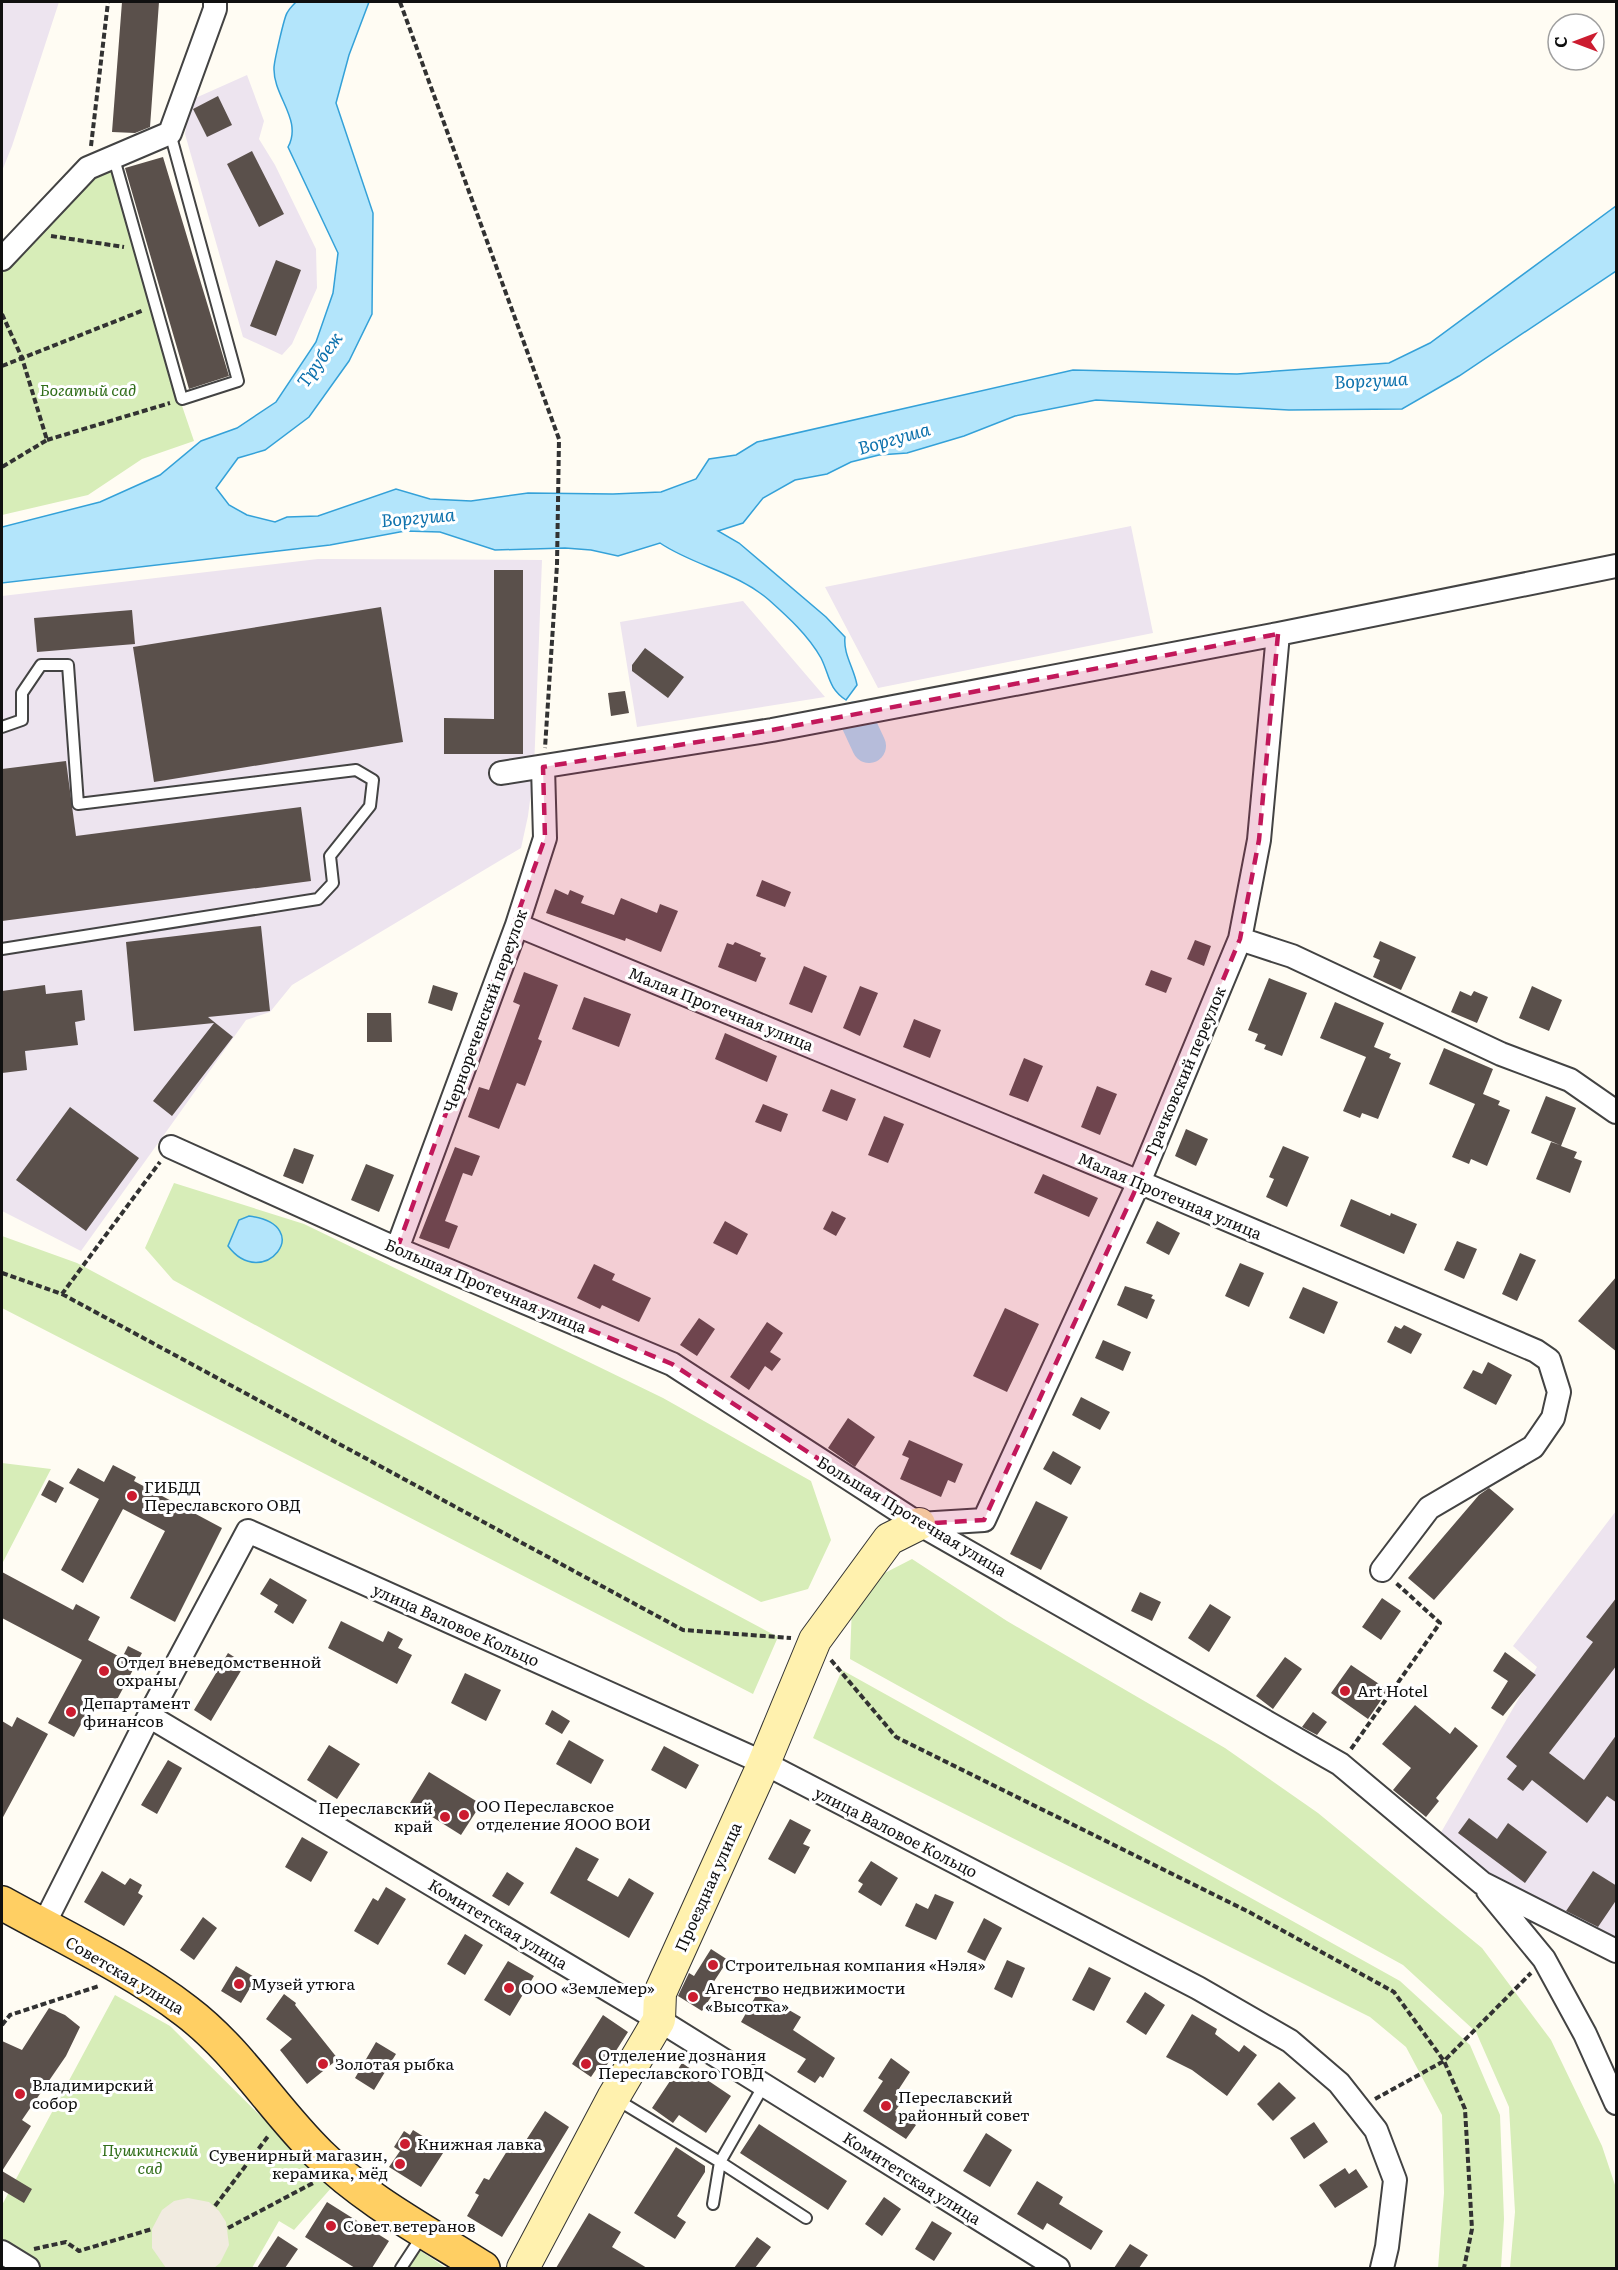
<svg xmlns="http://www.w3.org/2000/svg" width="1618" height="2270" font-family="Literata,serif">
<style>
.industrial{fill:#ede4ef}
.green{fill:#d7edb8}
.plaza{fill:#f1ebe0}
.water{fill:#b3e5fb;stroke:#34a1d8;stroke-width:1.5}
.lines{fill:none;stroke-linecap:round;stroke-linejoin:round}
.river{stroke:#b3e5fb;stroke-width:34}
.building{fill:#5a504b}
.lane-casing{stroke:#434343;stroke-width:14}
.street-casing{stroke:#434343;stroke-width:26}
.secondary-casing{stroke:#323232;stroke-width:34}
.primary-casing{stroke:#212121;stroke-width:36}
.path{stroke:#323232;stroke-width:4;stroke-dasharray:6 3;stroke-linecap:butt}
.lane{stroke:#fff;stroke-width:10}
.street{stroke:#fff;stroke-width:22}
.secondary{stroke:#fff1ae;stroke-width:32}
.primary{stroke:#ffcf63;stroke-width:33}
.marked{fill:#c2185b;fill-opacity:0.2;stroke:#c2185b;stroke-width:4.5;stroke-dasharray:12 8;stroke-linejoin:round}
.poi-dot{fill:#cc1c30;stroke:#fff;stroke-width:2}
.labels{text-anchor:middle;stroke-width:6;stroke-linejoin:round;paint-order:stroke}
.park-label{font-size:16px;font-style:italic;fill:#316e1a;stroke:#fff}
.street-label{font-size:16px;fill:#101010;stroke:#fff}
.poi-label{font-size:16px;fill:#101010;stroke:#fff;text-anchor:start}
.water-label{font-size:18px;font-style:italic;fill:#0e72ad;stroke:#fff}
</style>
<rect width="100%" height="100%" fill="#fffcf3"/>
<!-- industrial -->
<path class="industrial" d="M2,2H59L12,146L2,171Z
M247,75L264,121L259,139L275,165L316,249L317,288L292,344L282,355L243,337L185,134L191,100Z
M1131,526L1153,633L878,688L825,587Z
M318,559L542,560L534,769L528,816L521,848L292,985L270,1012L246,1020L81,1251L2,1211V596Z
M743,601L825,697L637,727L620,622Z
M1616,1511V1950L1594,1940L1436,1841L1537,1667L1513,1646Z"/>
<!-- green -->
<path class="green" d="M114,156L179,397L194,441L142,459L88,495L2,515V259Z
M174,1183L304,1224L663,1398L811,1481L831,1540L808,1589L761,1602L173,1280L145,1248Z
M2,1236L77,1263L778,1637L753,1694L2,1308Z
M2,1463L51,1469L2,1564Z
M912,1559L1007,1621L1225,1748L1318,1813L1482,1948L1551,2040L1602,2146L1616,2188V2268H1510L1515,2212L1509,2107L1476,2032L1403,1965L850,1659L852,1605L877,1577Z
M842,1670L1400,1981L1470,2045L1500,2115L1504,2219L1501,2268H1438L1444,2193L1442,2115L1406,2047L1370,2017L813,1738Z
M115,1995L170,2026L332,2187L294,2230L279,2221L252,2268H31L2,2250V2205Z
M418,2249L446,2268H407Z"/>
<!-- plaza -->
<path class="plaza" d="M188,2198L209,2202L219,2211L226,2222L229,2245L220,2263L214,2268H166L152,2248V2229L162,2210L174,2201Z"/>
<!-- water -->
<path class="water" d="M296,2H369L349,55L336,103L373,213L372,314L349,361L309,417L265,450L238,458L216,488L229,505L247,515L275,522L287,517L318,516L396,489L430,499L471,501L528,493L613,494L661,492L696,479L709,459L736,455L757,442L1073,370L1237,374L1389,363L1430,343L1616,206V271L1459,376L1402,409L1289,410L1096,400L1015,416L964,436L907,453L879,455L851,462L827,474L795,480L763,498L743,523L718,531L739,543L826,617L845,637C843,654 854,668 857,685L846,700C828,688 830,676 821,658C808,635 788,617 769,600C737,572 694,566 660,543L618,556L591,550L565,548L495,550L440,532L405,531L330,545L2,583V527L100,502L160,475L201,441L237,428L276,402L316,342L333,293L338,253L288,147C303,120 273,96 274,68C274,62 284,18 287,13C289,9 293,5 296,2Z
M249,1216C318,1225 263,1293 228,1246L239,1220Z"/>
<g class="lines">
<!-- river -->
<path class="river" d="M856,718L869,746"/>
</g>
<!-- building -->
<path class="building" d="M122,2H159L150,127L135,133L112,132Z
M218,96L232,125L207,137L193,109Z
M252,151L284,214L259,227L227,164Z
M163,157L229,376L189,389L125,168Z
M276,260L301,270L276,336L250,326Z
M494,570H523V754H444V718L494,719Z
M381,607L403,742L154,782L133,647Z
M132,610L135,644L37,652L34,618Z
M645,648L684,677L668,698L632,671V665Z
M625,691L629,713L611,716L608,693Z
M66,761L76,836L301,807L311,881L2,921V769Z
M762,880L791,892L785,907L756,896Z
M555,889L568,895L570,890L584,896L581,903L614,915L621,898L657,913L660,904L678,911L661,952L626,938L625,941L546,913Z
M261,926L270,1011L208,1017L233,1037L172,1116L153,1101L214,1023L134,1031L126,942Z
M1195,940L1211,946L1204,966L1187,959Z
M1380,941L1416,957L1401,990L1373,977L1380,960L1373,957Z
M735,942L761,953L760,956L766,958L756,982L718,967L727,943L733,945Z
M804,966L827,976L812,1013L789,1004Z
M1151,970L1172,978L1166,993L1145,985Z
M524,972L558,985L538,1039L542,1041L525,1086L517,1083L499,1129L468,1117L479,1087L489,1090L520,1005L513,1002Z
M1269,978L1307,993L1282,1056L1264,1049L1266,1045L1255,1041L1258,1034L1248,1030Z
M45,985L46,994L82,990L85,1020L75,1022L78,1045L25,1051L27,1070L2,1073V991Z
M433,985L458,993L452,1011L428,1003Z
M860,986L878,993L860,1036L843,1028Z
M1532,986L1562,1000L1549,1031L1519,1018Z
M1460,991L1471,996L1474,991L1488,997L1477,1023L1451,1012Z
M584,997L631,1014L619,1047L572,1029Z
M1335,1002L1384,1023L1374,1047L1391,1054L1389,1058L1401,1063L1378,1119L1362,1113L1360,1118L1343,1111L1366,1057L1320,1038Z
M367,1013H391L392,1042H367Z
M914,1019L941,1030L930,1058L903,1047Z
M725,1033L777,1056L767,1082L715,1059Z
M1444,1048L1493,1069L1483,1094L1500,1101L1498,1105L1510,1110L1487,1166L1471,1159L1469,1164L1452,1157L1475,1104L1429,1084Z
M1024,1058L1043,1066L1028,1102L1009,1095Z
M1097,1086L1117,1094L1100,1135L1081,1127Z
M831,1089L856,1099L847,1121L822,1111Z
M1546,1096L1576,1108L1561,1146L1577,1152L1574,1158L1582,1161L1570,1193L1536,1179L1551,1142L1560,1145L1531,1133Z
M763,1104L788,1114L781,1132L755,1122Z
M70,1107L139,1158L86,1231L16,1180Z
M884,1116L904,1124L888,1163L868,1155Z
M1186,1129L1208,1139L1196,1166L1175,1156Z
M1283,1146L1309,1157L1287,1207L1266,1197L1274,1179L1269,1177Z
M455,1147L480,1156L472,1176L463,1173L445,1221L458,1226L449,1249L419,1238Z
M294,1148L314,1155L303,1184L283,1176Z
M366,1164L394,1175L379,1212L351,1200Z
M1043,1174L1098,1198L1089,1217L1034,1193Z
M1351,1199L1390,1216L1391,1213L1417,1224L1404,1254L1340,1226Z
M832,1211L846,1218L836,1236L823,1229Z
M725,1221L748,1234L737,1255L713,1243Z
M1157,1221L1180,1233L1169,1255L1146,1243Z
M1457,1241L1477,1249L1464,1279L1444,1270Z
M1520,1253L1536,1260L1517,1301L1502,1294Z
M1240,1263L1264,1273L1249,1307L1225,1296Z
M594,1264L615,1274L612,1280L651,1298L639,1322L602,1305L600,1309L577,1298Z
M1617,1276V1352L1578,1321Z
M1125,1286L1153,1295L1151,1298L1155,1300L1147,1319L1117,1305Z
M1303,1287L1338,1302L1324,1334L1289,1318Z
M1005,1308L1039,1324L1007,1392L973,1376Z
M699,1318L715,1329L697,1356L680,1345Z
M767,1322L783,1333L770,1352L781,1359L772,1371L765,1366L749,1390L730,1377Z
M1404,1325L1422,1334L1411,1354L1387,1342L1395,1326L1401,1329Z
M1103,1340L1131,1352L1123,1371L1095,1358Z
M1488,1362L1512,1375L1496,1405L1463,1388L1473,1370L1482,1374Z
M1081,1397L1110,1412L1100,1430L1072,1415Z
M848,1418L875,1437L855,1467L828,1448Z
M909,1440L963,1464L955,1483L948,1480L941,1497L900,1479L909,1458L902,1455Z
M1053,1451L1081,1467L1071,1485L1043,1469Z
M113,1465L136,1477L134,1481L222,1528L175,1622L130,1598L165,1531L123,1509L83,1583L61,1570L99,1499L69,1483L78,1468L104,1482Z
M49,1480L64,1488L56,1503L41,1495Z
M1489,1488L1514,1509L1434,1600L1408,1578L1479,1495Z
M1036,1501L1068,1517L1041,1570L1010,1554Z
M2,1572L73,1610L76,1604L100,1617L88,1640L122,1658L128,1646L142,1653L113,1707L96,1697L74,1737L48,1723L82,1660L2,1618Z
M270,1578L307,1600L293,1624L274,1612L278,1605L260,1594Z
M1140,1592L1161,1602L1152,1621L1131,1611Z
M1617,1597V1665L1549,1753L1584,1780L1617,1734V1803L1607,1796L1587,1823L1532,1780L1523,1791L1507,1779L1517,1766L1506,1757L1593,1642L1586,1637Z
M1382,1598L1401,1611L1381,1640L1362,1627Z
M1210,1604L1231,1617L1209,1652L1188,1638Z
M341,1621L383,1642L388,1631L403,1639L398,1648L412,1655L397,1684L328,1648Z
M1505,1652L1536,1675L1503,1716L1491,1708L1508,1681L1493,1671Z
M228,1653L245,1664L211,1721L194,1710Z
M1285,1657L1302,1669L1273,1709L1256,1696Z
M1351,1665L1388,1690L1368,1719L1331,1693Z
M465,1673L501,1690L486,1721L451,1703Z
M1415,1705L1450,1734L1455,1727L1478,1746L1436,1798L1439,1801L1426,1817L1393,1790L1411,1768L1382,1744Z
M552,1710L570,1721L562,1734L545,1724Z
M1313,1712L1327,1722L1317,1735L1302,1727Z
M17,1717L48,1734L2,1819V1721L12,1727Z
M569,1740L604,1760L591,1784L556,1764Z
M329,1745L360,1764L337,1799L307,1780Z
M664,1746L699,1765L686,1789L651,1770Z
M168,1760L182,1768L157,1814L141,1805Z
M429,1772L481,1804L461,1835L410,1803Z
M1469,1818L1497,1839L1508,1823L1547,1852L1525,1883L1458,1833Z
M790,1819L811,1830L803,1844L810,1847L795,1874L768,1859Z
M302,1837L328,1852L311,1882L285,1867Z
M576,1847L599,1859L587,1880L618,1897L629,1878L654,1893L629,1938L550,1893Z
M871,1861L898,1878L881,1906L858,1892L863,1884L858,1881Z
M102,1871L125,1885L130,1878L142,1885L138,1893L143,1896L124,1926L84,1902Z
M1593,1871L1617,1886V1899L1598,1927L1566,1911Z
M507,1872L524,1883L509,1906L492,1896Z
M386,1887L406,1899L378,1945L354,1931L373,1898L378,1901Z
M935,1894L954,1902L936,1940L905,1926L916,1903L928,1909Z
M203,1917L217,1928L194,1960L180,1950Z
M984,1918L1002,1928L985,1961L967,1952Z
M465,1934L483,1945L465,1975L447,1964Z
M711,1949L728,1960L711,1986L716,1989L702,2011L678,1996L689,1973L694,1976Z
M1007,1960L1025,1968L1012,1998L994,1989Z
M508,1961L534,1976L510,2016L484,2000Z
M236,1966L256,1978L241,2003L221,1991Z
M1089,1967L1111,1978L1094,2011L1072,2000Z
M758,1992L801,2017L793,2030L835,2058L823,2078L820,2076L815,2083L797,2072L806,2059L741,2022Z
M1145,1992L1165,2005L1146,2035L1126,2022Z
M284,1994L296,2003L295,2005L338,2059L307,2084L280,2050L292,2039L266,2019Z
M49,2008L65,2015L80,2027L66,2056L22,2120L31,2126L2,2171L32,2189L24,2203L2,2190V2041L22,2050Z
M1192,2014L1217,2029L1215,2034L1239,2052L1244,2045L1257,2055L1227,2096L1192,2070L1166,2057Z
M603,2015L628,2032L603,2071L597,2068L591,2077L572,2064Z
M376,2042L396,2054L374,2090L355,2078Z
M891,2058L910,2072L895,2095L903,2100L895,2111L916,2125L906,2139L863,2111L883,2081L878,2078Z
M682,2063L731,2096L706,2133L679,2115L673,2123L652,2108Z
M1279,2082L1296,2098L1273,2121L1257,2104Z
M545,2111L569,2127L502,2237L467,2216L479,2195L475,2193L484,2178L489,2180L512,2143L521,2148Z
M1314,2122L1328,2142L1304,2159L1290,2138Z
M759,2124L847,2181L828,2210L740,2153Z
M413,2130L445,2150L421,2187L389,2167L400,2151L394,2147L404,2131L410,2135Z
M986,2133L1012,2150L990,2187L963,2171Z
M676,2147L705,2166V2172L677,2216L686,2222L675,2239L634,2213Z
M1345,2168L1349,2174L1356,2169L1368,2187L1335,2208L1319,2185Z
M1037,2181L1063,2197L1059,2204L1103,2231L1091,2250L1047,2223L1043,2230L1017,2214Z
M884,2197L901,2209L882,2236L865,2224Z
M327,2202L389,2241L372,2268H355L305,2237Z
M589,2213L621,2232L612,2247L647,2268H556Z
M932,2221L952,2233L934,2261L915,2249Z
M278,2236L298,2249L285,2268H257Z
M757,2237L771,2247L755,2268H734Z
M1130,2244L1148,2255L1139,2268H1114Z"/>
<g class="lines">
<defs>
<path id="lane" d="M113,155L182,399L238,381L170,133
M2,727L22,720V693L41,665H68L78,804L356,770L373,780L370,806L330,856L333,883L318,899L2,949
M616,2099L720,2162L806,2218
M713,2204L720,2162L764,2085
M401,2268L422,2236"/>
<path id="street" d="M2,259L88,168L170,133L215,9V2
M501,773L772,730L1278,634L1616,566
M517,925L1139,1182L1536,1351L1549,1360L1559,1392L1553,1418L1533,1447L1429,1508L1382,1570
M1240,939L1259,840L1278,634
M171,1147L397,1249L672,1364L919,1524L1340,1764L1482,1883L1616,1951
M397,1249L517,925L545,838L543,767
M919,1524L984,1520L1139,1182L1240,939L1292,956L1501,1054L1570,1080L1616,1112
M149,1716L659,2020L1058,2268
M1488,1891L1544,1959L1585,2034L1616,2103
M43,1926L149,1716L248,1531L764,1763L1198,1988L1290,2041L1339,2083L1376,2130L1395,2180L1387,2247L1382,2268
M2,2252L28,2268"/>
<path id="secondary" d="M523,2268L613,2098L659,2020L660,1993L764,1763L815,1640L889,1539L919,1524"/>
<path id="primary" d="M2,1903C63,1937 130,1968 186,2011C239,2051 272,2108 319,2154C365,2200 428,2233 483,2268"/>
</defs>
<!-- lane casing -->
<use href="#lane" class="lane-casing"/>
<!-- street casing -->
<use href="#street" class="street-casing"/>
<!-- secondary casing -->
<use href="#secondary" class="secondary-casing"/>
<!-- primary casing -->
<use href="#primary" class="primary-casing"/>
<!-- path -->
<path class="path" d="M400,2L559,439L557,565L545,748
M91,146L108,2
M51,236L124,247
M2,314L22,358L47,440L2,467
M2,366L144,310
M47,440L170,403
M2,1273L62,1294L160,1162
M62,1294L683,1630L791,1638
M831,1660L896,1737L1249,1912L1394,1992L1444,2061L1465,2109L1472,2229L1464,2268
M1351,1749L1440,1623L1396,1583
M2,2025L10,2015L99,1986
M1375,2099L1444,2061L1531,1973
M215,2206L269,2135
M228,2228L315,2182
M34,2249L66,2242L79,2251L152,2229"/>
<!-- lane -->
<use href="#lane" class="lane"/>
<!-- street -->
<use href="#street" class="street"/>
<!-- secondary -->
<use href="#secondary" class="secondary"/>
<!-- primary -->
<use href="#primary" class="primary"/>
</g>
<!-- marked area -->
<path class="marked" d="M1278,634L1259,840L1240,939L1139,1182L984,1520L919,1524L672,1364L397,1249L545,838L543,767L772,730Z"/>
<!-- markers -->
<g class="poi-dot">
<circle cx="132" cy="1496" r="6"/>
<circle cx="104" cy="1671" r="6"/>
<circle cx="1345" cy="1691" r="6"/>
<circle cx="71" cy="1712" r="6"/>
<circle cx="464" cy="1815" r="6"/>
<circle cx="445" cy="1817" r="6"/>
<circle cx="713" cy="1965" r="6"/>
<circle cx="239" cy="1984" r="6"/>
<circle cx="509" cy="1988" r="6"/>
<circle cx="693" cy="1997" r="6"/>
<circle cx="323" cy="2064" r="6"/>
<circle cx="586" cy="2064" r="6"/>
<circle cx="20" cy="2094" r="6"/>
<circle cx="886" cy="2106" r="6"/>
<circle cx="405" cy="2144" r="6"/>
<circle cx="400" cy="2164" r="6"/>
<circle cx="331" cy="2226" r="6"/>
</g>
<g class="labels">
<!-- park labels -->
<g class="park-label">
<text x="88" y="396">Богатый сад</text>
<text x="150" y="2156">Пушкинский<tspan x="150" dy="18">сад</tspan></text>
</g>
<!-- street labels -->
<g class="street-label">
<text transform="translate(721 1009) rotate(22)" y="6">Малая Протечная улица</text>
<text transform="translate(485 1011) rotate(-70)" y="6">Чернореченский переулок</text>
<text transform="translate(1185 1071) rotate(-67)" y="6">Грачковский переулок</text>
<text transform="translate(1170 1196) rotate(23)" y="6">Малая Протечная улица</text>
<text transform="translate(486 1286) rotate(23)" y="6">Большая Протечная улица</text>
<text transform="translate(912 1516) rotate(31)" y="6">Большая Протечная улица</text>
<text transform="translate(456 1625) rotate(24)" y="6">улица Валовое Кольцо</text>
<text transform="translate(896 1832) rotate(27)" y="6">улица Валовое Кольцо</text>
<text transform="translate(708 1887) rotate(-66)" y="6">Проездная улица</text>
<text transform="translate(498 1924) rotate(31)" y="6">Комитетская улица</text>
<text transform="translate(125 1975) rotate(31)" y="6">Советская улица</text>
<text transform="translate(912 2178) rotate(32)" y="6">Комитетская улица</text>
</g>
<!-- poi labels -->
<g class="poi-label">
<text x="144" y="1493">ГИБДД<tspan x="144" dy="18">Переславского ОВД</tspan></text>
<text x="116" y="1668">Отдел вневедомственной<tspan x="116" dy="18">охраны</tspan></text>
<text x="1357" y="1697">Art Hotel</text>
<text x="83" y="1709">Департамент<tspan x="83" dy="18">финансов</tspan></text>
<text x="476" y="1812">ОО Переславское<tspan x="476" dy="18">отделение ЯООО ВОИ</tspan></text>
<text x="433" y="1814" text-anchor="end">Переславский<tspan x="433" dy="18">край</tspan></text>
<text x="725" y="1971">Строительная компания «Нэля»</text>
<text x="251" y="1990">Музей утюга</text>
<text x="521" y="1994">ООО «Землемер»</text>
<text x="705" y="1994">Агенство недвижимости<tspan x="705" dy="18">«Высотка»</tspan></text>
<text x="598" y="2061">Отделение дознания<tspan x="598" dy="18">Переславского ГОВД</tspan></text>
<text x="335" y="2070">Золотая рыбка</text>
<text x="32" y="2091">Владимирский<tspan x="32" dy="18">собор</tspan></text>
<text x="898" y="2103">Переславский<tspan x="898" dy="18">районный совет</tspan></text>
<text x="417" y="2150">Книжная лавка</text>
<text x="388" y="2161" text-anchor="end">Сувенирный магазин,<tspan x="388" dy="18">керамика, мёд</tspan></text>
<text x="343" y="2232">Совет ветеранов</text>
</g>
<!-- water labels -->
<g class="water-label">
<text transform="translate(320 360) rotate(-54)" y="6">Трубеж</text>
<text transform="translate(1371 381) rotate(-3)" y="6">Воргуша</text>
<text transform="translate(894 439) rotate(-16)" y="6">Воргуша</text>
<text transform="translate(418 518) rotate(-5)" y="6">Воргуша</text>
</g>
</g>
<!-- border -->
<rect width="1618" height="2270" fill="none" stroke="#101010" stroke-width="6"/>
<!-- north arrow -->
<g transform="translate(1576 42) rotate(270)"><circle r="28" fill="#ffffff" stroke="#9f9f9f" stroke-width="1.5"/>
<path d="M0-4.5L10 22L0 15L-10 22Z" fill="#cc1c30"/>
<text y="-9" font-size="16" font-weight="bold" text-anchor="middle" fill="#101010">С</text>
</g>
</svg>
